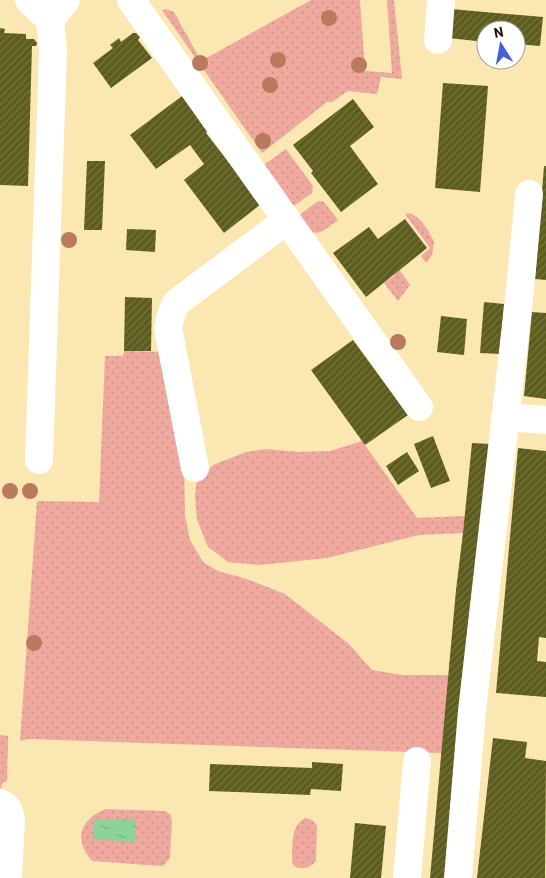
<svg xmlns="http://www.w3.org/2000/svg" width="546" height="878" font-family="Barlow,sans-serif">
<style>
.green{fill:url(#green-dots)}
.water{fill:url(#water-ripples)}
.building{fill:url(#building-hatch)}
.lines{fill:none;stroke-linecap:round;stroke-linejoin:round}
.minor{stroke:#fff;stroke-width:28}
.tree{fill:#ba7a5d}
</style>
<defs>
<pattern id="green-dots" width="8" height="8" patternUnits="userSpaceOnUse" patternTransform="scale(1.25)"><rect width="8" height="8" fill="#efa99e"/><path d="M2 2h.1M6 6h.1" fill="none" stroke="#cc9186" stroke-width="1.8" stroke-linecap="round"/></pattern>
<pattern id="water-ripples" width="26" height="14" patternUnits="userSpaceOnUse" patternTransform="scale(1.25)"><rect width="26" height="14" fill="#8dd29a"/><path d="M2 4q2-2 4 0t4 0M15 11q2-2 4 0t4 0" fill="none" stroke="#79b383"/></pattern>
<pattern id="building-hatch" width="6" height="6" patternUnits="userSpaceOnUse" patternTransform="scale(1.25)"><rect width="6" height="6" fill="#5c5c1c"/><path d="M-1 1l2-2M0 6l6-6M5 7l2-2" fill="none" stroke="#747342"/></pattern>
</defs>
<rect width="100%" height="100%" fill="#fbe7b2"/>
<!-- green -->
<path class="green" d="M311,0H360L365,71L392,73L387,0H394L402,79L381,77L377,94L348,91L332,102H327L262,153L162,10L166,9L174,12L201,61Z
M286,149L313,186L312,193L291,208L262,166Z
M318,201L324,202L338,220C317,236 314,239 298,216Z
M408,213C419,214 430,232 434,242L432,255L426,263L421,256L430,248L405,214Z
M399,269L410,285L398,301L384,283L395,275L394,273Z
M124,351L165,352L184,459L185,516L190,540L203,562L218,571L247,579L285,594L349,644L372,670L402,675H449L442,753L28,739L20,741L37,501L99,502L105,356H123Z
M362,441L417,518L465,516L463,533L419,535L327,558L260,565L228,562L208,547L197,520L195,495L197,480L213,465L246,452L266,449L298,452L330,451Z
M0,735L8,736L7,781L2,783L0,795Z
M105,809L165,811L170,814L172,821L170,858L164,865L161,866L92,861C74,840 79,820 105,809Z
M306,818L312,820L317,825L316,861C310,868 302,870 294,866L292,861C293,847 290,824 306,818Z"/>
<!-- water -->
<path class="water" d="M94,819L136,820L135,842L93,839Z"/>
<!-- building -->
<path class="building" d="M451,9L543,17L540,46L516,44V30H486V42L448,38Z
M0,28L5,29L4,33L26,34V39H34L37,43L36,46H32L28,186L0,185Z
M133,33H136L140,37L138,40L152,58L111,88L93,63L113,48L110,45L119,38L121,42Z
M443,83L488,86L480,192L435,188Z
M182,96L208,131L206,133L261,204L224,233L184,180L204,164L190,145L156,169L130,135Z
M353,99L374,127L350,146L378,184L341,212L311,173L313,171L293,145Z
M87,161H105L102,230H84Z
M544,166H546V280L535,279Z
M405,219L427,248L366,297L333,253L369,227L378,239Z
M127,229L156,230L155,252L126,250Z
M125,297L152,298L151,351H124Z
M484,302L504,304L500,354L480,353Z
M532,312L546,313V399L524,396Z
M441,316L467,319L464,355L437,352Z
M353,340L408,415L365,445L311,370Z
M433,436L450,481L431,488L414,444Z
M472,443L491,444L449,878H430L456,590L463,533Z
M518,448L546,451V638L539,637L537,661L546,662V697L496,693Z
M407,452L419,471L398,485L386,466Z
M493,738L527,742L525,758L546,761L545,878H477Z
M312,762L343,764L341,791L311,789L310,795L209,791L210,764L312,768Z
M355,823L386,826L381,878H350Z"/>
<g class="lines">
<!-- minor -->
<path class="minor" d="M29,0L50,20
M131,0L419,407
M438,40L441,0
M505,417L546,420
M39,460L53,51L50,20L66,0
M195,468L168,328L171,315L176,303L287,220
M0,803C9,807 10,813 11,821L8,878
M407,878L417,761
M458,878L472,711L520,290L529,194"/>
</g>
<!-- trees -->
<g class="tree">
<circle cx="329" cy="18" r="8"/>
<circle cx="278" cy="60" r="8"/>
<circle cx="200" cy="63" r="8"/>
<circle cx="359" cy="65" r="8"/>
<circle cx="270" cy="85" r="8"/>
<circle cx="263" cy="141" r="8"/>
<circle cx="69" cy="240" r="8"/>
<circle cx="398" cy="342" r="8"/>
<circle cx="10" cy="491" r="8"/>
<circle cx="30" cy="491" r="8"/>
<circle cx="34" cy="643" r="8"/>
</g>
<!-- north arrow -->
<g transform="translate(501 45) rotate(349)"><circle r="24" fill="#ffffff" stroke="#a4a19a"/>
<path d="M0-4L9 19L0 12L-9 19Z" fill="#4560d3"/>
<text y="-8" font-size="14" font-weight="bold" text-anchor="middle" fill="#1b1402">N</text>
</g>
</svg>
